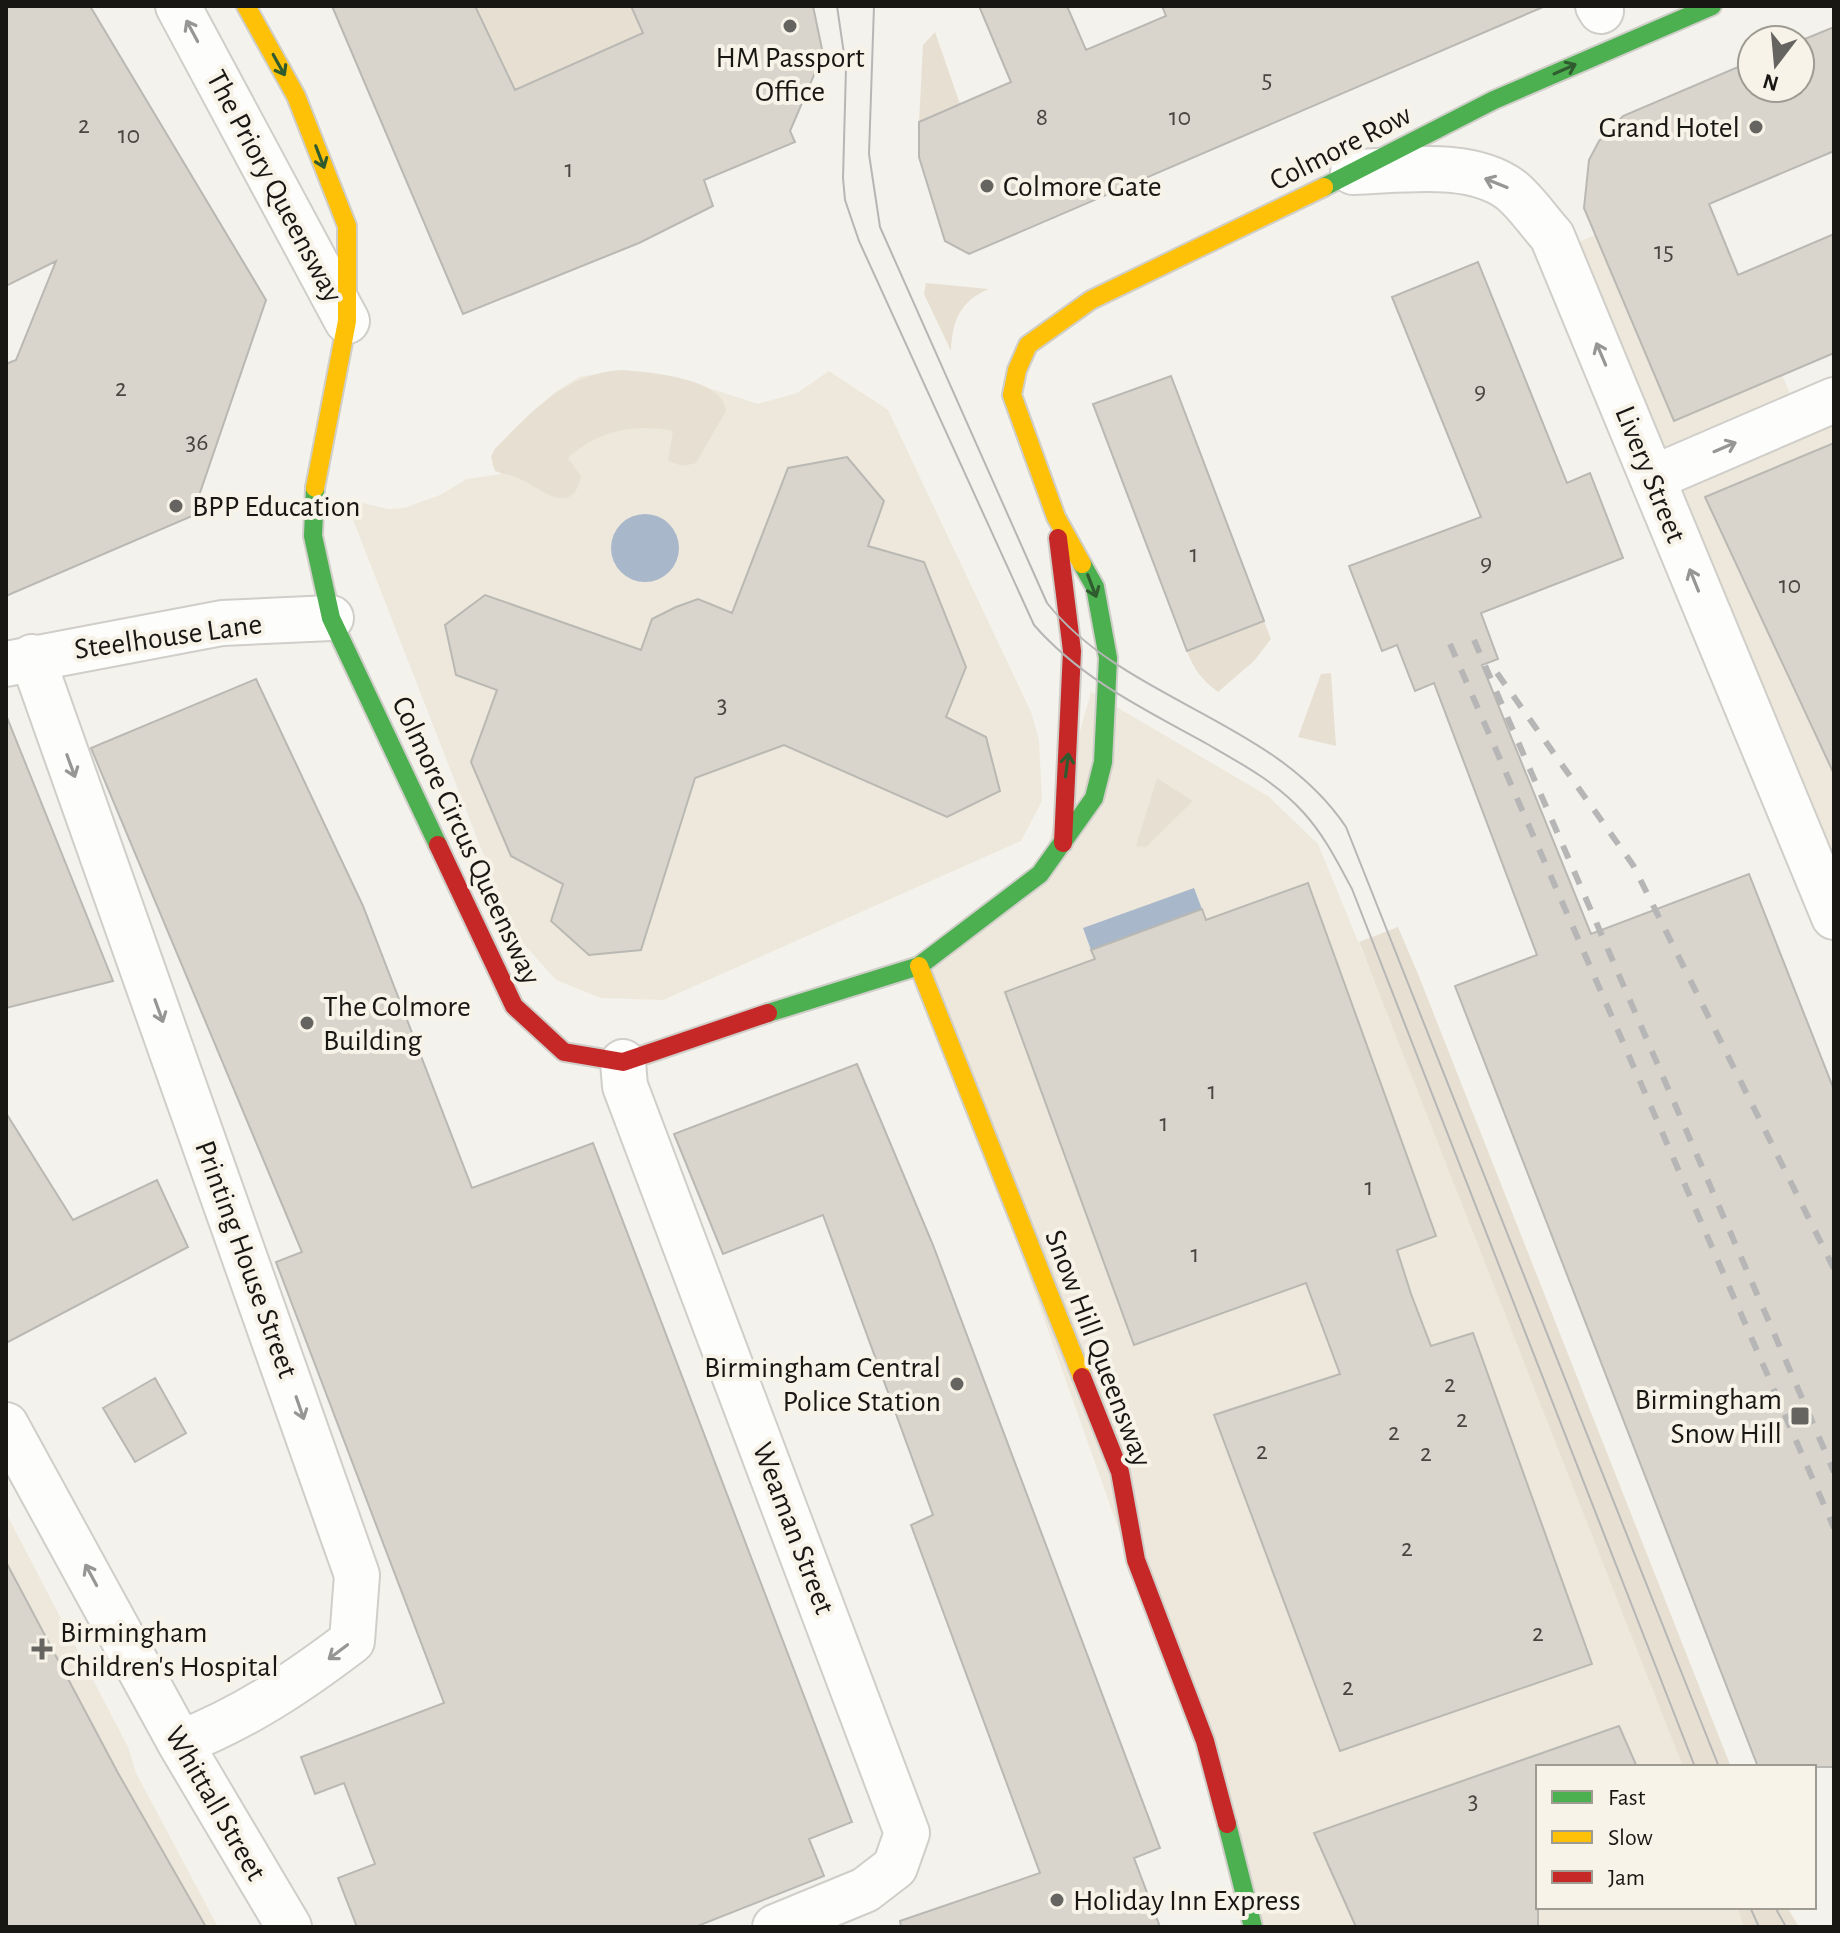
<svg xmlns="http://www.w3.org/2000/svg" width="1840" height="1933" font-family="'Alegreya Sans',sans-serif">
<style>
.built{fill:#ede8db}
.green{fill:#e7e0d2}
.water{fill:#a8b7ca}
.building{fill:#d9d5cc;stroke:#b9b8b3;stroke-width:2}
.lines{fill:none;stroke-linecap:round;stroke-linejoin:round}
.street-casing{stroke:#d0cec9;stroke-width:48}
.fast-casing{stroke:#d0cec9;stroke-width:22}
.slow-casing{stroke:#d0cec9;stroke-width:22}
.jam-casing{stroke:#d0cec9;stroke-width:22}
.street{stroke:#fdfdfc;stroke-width:44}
.fast{stroke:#4caf50;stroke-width:18}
.slow{stroke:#ffc107;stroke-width:18}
.jam{stroke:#c62828;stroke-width:18}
.tram{stroke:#b7b6b6;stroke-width:2}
.rail{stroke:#b7b6b6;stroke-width:6;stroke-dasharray:14 14;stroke-linecap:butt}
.oneway{stroke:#969694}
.oneway2{stroke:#305b2f}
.poi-dot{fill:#666460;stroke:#f7f3e8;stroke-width:3}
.labels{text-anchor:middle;stroke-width:8;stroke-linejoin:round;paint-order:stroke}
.number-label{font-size:26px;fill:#494642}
.poi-label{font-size:30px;fill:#191714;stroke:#f7f3e8;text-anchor:start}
.street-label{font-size:30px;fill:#191714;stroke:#f7f3e8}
</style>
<rect width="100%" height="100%" fill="#f4f2ec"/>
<!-- built -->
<path class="built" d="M1834,27V131L1703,188L1799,415L1834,400V917L1558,251L1703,188L1666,97L1752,61V88H1800V41Z
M622,370L690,382L758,404L797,393L829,371L888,410L1031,712L1039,740L1042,801L1021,841L663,1000L601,998L556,980L514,933L345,499L388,509L404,508L440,495L467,479L501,474L492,465L494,450L554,393L579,377Z
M1091,692L1268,796L1318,844L1438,1136L1683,1767H1538V1907H1737L1744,1927H1250L1240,1872L919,966L1040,874Z
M6,1513L128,1747L136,1773L218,1927H6Z"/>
<!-- green -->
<path class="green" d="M475,6H631L643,33L515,90Z
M935,32L960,104L919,122L923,45Z
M926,283L989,289C960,301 952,321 951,351L924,294Z
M622,370C649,372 724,378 726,411L696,463L683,466L668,461L673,431C635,423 597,431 568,458L581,476C573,519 540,488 520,479C512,475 503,474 495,471L491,457L494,450C532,411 566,373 622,370Z
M1264,621L1271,639L1254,661L1218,692C1202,680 1194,670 1187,651Z
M1331,673L1336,746L1298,737L1321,674Z
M1157,778L1193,801L1146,847L1136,846Z
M1398,927L1418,974L1731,1767H1683L1359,942Z
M1737,1907H1787L1799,1927H1744Z"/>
<!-- water -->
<path class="water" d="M611 548a34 34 0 1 1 68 0a34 34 0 1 1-68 0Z
M1194,888L1202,909L1091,950L1083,928Z"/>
<!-- building -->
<path class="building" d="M6,6H90L266,300L192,516L6,596V364L16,360L56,261L6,286Z
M332,6H475L515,90L643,33L631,6H813L823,54L790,131L795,142L704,180L713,206L639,243L463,314Z
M979,6H1067L1086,50L1166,16L1162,6L1543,7L969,254L945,241L919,157V122L1011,82Z
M1834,27V151L1709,204L1738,275L1834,234V353L1674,421L1584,208L1589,160L1599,141L1623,116L1752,61V88H1800V41Z
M1478,262L1567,483L1590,473L1623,558L1481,613L1498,659L1482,665L1591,934L1749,874L1834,1090V1767H1758L1455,986L1537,955L1434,683L1415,691L1397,645L1382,651L1349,566L1481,517L1392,297Z
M1171,376L1264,621L1187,651L1093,404Z
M1834,443V774L1705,497Z
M847,457L884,501L868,546L924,562L966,667L946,717L986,737L1000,791L947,817L784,745L695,778L641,950L589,955L551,921L563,884L511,856L471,762L497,690L456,675L445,625L485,595L641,650L652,619L676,607L698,599L732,613L788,468Z
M256,679L363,906L472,1188L593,1143L852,1822L809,1839L824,1876L695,1927H357L338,1878L375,1864L344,1783L315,1794L301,1757L444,1703L276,1262L302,1252L91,748Z
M6,715L113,981L6,1008Z
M1308,883L1436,1236L1397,1250L1411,1294L1431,1346L1473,1333L1592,1664L1340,1751L1214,1415L1340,1374L1306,1283L1134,1345L1005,992L1095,959L1091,950L1202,909L1206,920Z
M857,1064L933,1245L1160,1848L1134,1858L1160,1927H901L900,1921L1040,1873L911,1525L933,1515L823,1215L723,1254L674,1134Z
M6,1113L73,1220L157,1180L188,1247L6,1343Z
M155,1378L186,1433L135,1462L103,1408Z
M6,1562L118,1773L206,1927H6Z
M1619,1726L1637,1767H1538V1927H1356L1314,1833Z"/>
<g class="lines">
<defs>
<path id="street" d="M178,6L347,321
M1598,6L1601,11
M1353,172C1400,171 1470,159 1511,190C1526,202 1539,222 1552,236L1834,917
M1653,478L1834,400
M32,657L357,1575L352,1641C297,1683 244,1718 180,1743
M6,664L222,623L331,618
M623,1062L625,1086L907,1833L895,1867L865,1890L775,1927
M6,1425L180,1743L289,1927"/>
<path id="fast" d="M1324,187L1494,100L1712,6
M315,488L313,536L331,618L438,845
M768,1013L919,966L1040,874L1094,798L1103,762L1108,658L1095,587L1082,564
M1227,1824L1253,1927"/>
<path id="slow" d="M246,6L296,96L347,226V321L315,488
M1082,564L1056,517L1012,395L1017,370L1028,345L1091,300L1324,187
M919,966L1082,1377"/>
<path id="jam" d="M1058,538L1072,651L1063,843
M438,845L514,1006L564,1052L623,1062L768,1013
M1082,1377L1120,1472L1136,1560L1205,1741L1227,1824"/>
</defs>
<!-- street casing -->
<use href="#street" class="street-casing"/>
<!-- fast casing -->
<use href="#fast" class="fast-casing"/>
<!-- slow casing -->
<use href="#slow" class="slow-casing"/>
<!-- jam casing -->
<use href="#jam" class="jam-casing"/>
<!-- street -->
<use href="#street" class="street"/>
<!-- fast -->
<use href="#fast" class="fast"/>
<!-- slow -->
<use href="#slow" class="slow"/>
<!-- jam -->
<use href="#jam" class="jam"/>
<!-- tram -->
<path class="tram" d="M837,6L846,68L843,178L845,200L859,241L1034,625C1082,680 1146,710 1209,745C1242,764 1277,783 1303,812C1324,835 1337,861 1352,889L1695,1767
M874,6L869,154L880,227L1047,603C1126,702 1274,719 1346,827L1719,1767
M1750,1907L1759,1927
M1775,1907L1786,1927"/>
<!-- rail -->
<path class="rail" d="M1474,640L1834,1472
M1450,644L1834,1528
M1497,673L1633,865L1834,1269"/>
</g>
<!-- one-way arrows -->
<defs><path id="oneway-shaft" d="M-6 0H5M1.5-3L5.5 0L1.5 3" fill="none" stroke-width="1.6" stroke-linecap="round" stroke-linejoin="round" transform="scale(2)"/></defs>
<g class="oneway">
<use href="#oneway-shaft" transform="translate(192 31) rotate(-118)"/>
<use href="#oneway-shaft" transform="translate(1496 183) rotate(-158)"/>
<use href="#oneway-shaft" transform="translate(1601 354) rotate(-113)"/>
<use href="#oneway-shaft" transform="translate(1725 447) rotate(-23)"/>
<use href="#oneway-shaft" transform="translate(1694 580) rotate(-112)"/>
<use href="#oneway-shaft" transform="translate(71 766) rotate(70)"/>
<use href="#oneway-shaft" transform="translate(159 1011) rotate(70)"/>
<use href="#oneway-shaft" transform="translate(300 1408) rotate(71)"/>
<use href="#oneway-shaft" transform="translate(91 1575) rotate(-118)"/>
<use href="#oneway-shaft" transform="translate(338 1652) rotate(143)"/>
</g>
<g class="oneway2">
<use href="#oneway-shaft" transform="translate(279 65) rotate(61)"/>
<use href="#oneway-shaft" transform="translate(1565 69) rotate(-24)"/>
<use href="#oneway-shaft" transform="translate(320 157) rotate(69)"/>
<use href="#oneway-shaft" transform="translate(1092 586) rotate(69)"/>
<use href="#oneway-shaft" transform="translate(1067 765) rotate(-83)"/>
</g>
<!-- markers -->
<g class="poi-dot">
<circle cx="790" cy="26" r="8"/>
<circle cx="1756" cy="127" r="8"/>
<circle cx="987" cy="186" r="8"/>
<circle cx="176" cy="506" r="8"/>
<circle cx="307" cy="1023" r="8"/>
<circle cx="957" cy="1384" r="8"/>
<rect x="1790" y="1406" width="20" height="20" rx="4"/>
<path d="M38 1637h8v8h8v8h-8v8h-8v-8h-8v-8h8z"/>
<circle cx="1057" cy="1900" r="8"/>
</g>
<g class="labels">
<!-- number labels -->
<g class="number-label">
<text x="1267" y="87">5</text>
<text x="1042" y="125">8</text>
<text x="1180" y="125">10</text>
<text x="84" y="133">2</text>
<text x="129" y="143">10</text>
<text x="569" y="177">1</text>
<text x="1664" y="259">15</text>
<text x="121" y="396">2</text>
<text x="1480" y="399">9</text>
<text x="197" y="450">36</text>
<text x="1194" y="562">1</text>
<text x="1486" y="571">9</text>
<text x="1790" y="593">10</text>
<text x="722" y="713">3</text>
<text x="1212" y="1099">1</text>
<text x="1164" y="1131">1</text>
<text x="1369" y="1195">1</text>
<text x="1195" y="1262">1</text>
<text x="1450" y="1392">2</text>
<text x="1462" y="1427">2</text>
<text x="1394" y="1440">2</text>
<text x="1262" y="1459">2</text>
<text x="1426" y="1461">2</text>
<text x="1407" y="1556">2</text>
<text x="1538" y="1641">2</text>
<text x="1348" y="1695">2</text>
<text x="1473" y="1809">3</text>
</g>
<!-- poi labels -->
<g class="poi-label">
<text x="790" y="67" text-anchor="middle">HM Passport<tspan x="790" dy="34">Office</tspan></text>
<text x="1740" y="137" text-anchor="end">Grand Hotel</text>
<text x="1003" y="196">Colmore Gate</text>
<text x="192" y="516">BPP Education</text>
<text x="323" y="1016">The Colmore<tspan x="323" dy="34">Building</tspan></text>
<text x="941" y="1377" text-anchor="end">Birmingham Central<tspan x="941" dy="34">Police Station</tspan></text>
<text x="1782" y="1409" text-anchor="end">Birmingham<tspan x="1782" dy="34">Snow Hill</tspan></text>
<text x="60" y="1642">Birmingham<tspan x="60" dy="34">Children's Hospital</tspan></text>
<text x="1073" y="1910">Holiday Inn Express</text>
</g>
<!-- street labels -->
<g class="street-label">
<text transform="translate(1340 147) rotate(-27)" y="10">Colmore Row</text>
<text transform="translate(275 186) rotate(62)" y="10">The Priory Queensway</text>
<text transform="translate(1651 474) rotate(68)" y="10">Livery Street</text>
<text transform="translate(168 636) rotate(-8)" y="10">Steelhouse Lane</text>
<text transform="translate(467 840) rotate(65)" y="10">Colmore Circus Queensway</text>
<text transform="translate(247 1259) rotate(70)" y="10">Printing House Street</text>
<text transform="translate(1099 1348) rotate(69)" y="10">Snow Hill Queensway</text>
<text transform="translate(794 1528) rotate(69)" y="10">Weaman Street</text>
<text transform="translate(216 1803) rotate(60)" y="10">Whittall Street</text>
</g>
</g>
<!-- border -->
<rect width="1840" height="1933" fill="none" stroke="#191714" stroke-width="16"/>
<!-- legend -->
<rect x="1536" y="1765" width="280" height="144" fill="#f7f3e8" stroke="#9e9b93" stroke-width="2"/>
<rect x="1552" y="1791" width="40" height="12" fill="#4caf50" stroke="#9e9b93" stroke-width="2"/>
<text x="1608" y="1805" font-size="24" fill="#191714">Fast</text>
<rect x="1552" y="1831" width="40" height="12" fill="#ffc107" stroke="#9e9b93" stroke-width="2"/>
<text x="1608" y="1845" font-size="24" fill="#191714">Slow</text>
<rect x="1552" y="1871" width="40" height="12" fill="#c62828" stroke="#9e9b93" stroke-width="2"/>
<text x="1608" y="1885" font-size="24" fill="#191714">Jam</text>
<!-- north arrow -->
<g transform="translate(1776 64) rotate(196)"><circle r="38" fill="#f7f3e8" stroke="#9e9b93" stroke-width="2"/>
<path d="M0-6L14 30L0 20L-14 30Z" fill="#666460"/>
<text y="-12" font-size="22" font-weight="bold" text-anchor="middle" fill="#191714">N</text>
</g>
</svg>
